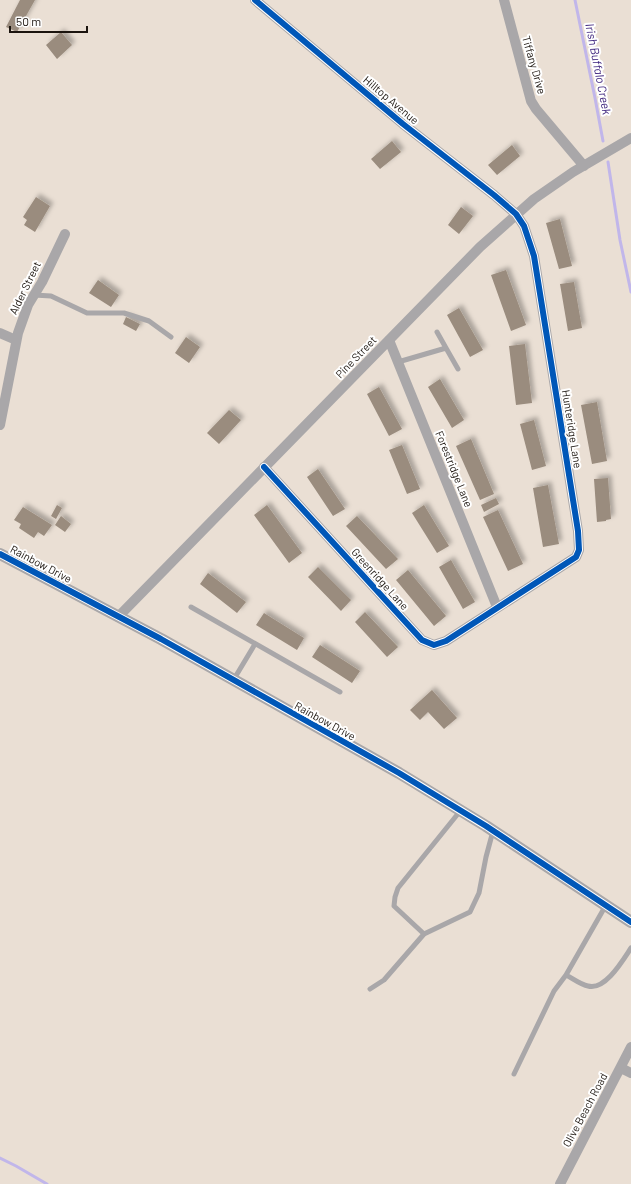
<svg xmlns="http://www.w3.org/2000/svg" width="631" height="1184" font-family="Barlow,sans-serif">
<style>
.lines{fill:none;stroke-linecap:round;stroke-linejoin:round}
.stream{stroke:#c1b6ea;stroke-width:3}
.building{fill:#9a8c7e;filter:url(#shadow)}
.service{stroke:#a9a7a9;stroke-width:5}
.minor{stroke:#a9a7a9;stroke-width:10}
.tertiary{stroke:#a9a7a9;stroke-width:12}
.cycleway-casing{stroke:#fff;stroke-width:8}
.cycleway{stroke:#0057b8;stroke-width:6}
.labels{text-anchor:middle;stroke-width:4;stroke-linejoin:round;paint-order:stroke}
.street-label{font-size:11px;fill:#1b140e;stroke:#fff}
.water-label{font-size:12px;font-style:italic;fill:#3d237d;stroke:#fff}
</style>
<defs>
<filter id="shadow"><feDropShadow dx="3.5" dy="-3.5" stdDeviation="2" flood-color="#0004"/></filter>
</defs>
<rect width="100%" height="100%" fill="#eadfd4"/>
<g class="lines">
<!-- stream -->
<path class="stream" d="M575,0L595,98L603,141
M608,162L620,240L631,292
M0,1158L16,1166L47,1184"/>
</g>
<!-- building -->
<path class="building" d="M20,0H35L17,32L6,27Z
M61,32L72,45L57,59L46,45Z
M392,141L401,152L380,169L371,159Z
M512,145L520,156L497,175L488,165Z
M36,197L50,206L35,232L24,225L27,220L23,217Z
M461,207L473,216L459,234L448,225Z
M560,219L572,266L559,269L546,223Z
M506,270L526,325L511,331L491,275Z
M98,280L119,295L111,307L89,293Z
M574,282L582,328L568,331L560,284Z
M459,308L483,350L470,357L447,315Z
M126,317L140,324L136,331L123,324Z
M186,337L200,347L189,363L175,353Z
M525,344L532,403L516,405L509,346Z
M440,379L464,420L452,428L428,387Z
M379,387L402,429L389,436L367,394Z
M597,402L607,461L592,464L581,405Z
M229,410L241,420L219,444L207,433Z
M534,420L546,466L532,470L520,424Z
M471,439L494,494L480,500L456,446Z
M402,445L420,489L407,494L389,450Z
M318,469L345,509L333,516L307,477Z
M608,478L611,519L606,520V521L597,522L594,479Z
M548,485L559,544L543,547L533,488Z
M496,498L499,504L484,512L481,505Z
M57,505L62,508L56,519L51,516Z
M267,505L302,553L289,563L254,515Z
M424,505L449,546L437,553L412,513Z
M23,507L52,525L44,536L38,532L34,538L19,528L21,524L14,520Z
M498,510L523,564L508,571L483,517Z
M61,516L71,524L65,532L55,525Z
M357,516L398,559L386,569L346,526Z
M451,560L475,602L463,609L439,567Z
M318,567L351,600L341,611L308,577Z
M408,570L446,616L434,626L396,580Z
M208,573L246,602L237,613L200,584Z
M365,612L398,647L387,657L355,622Z
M264,613L304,638L297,650L256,625Z
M320,645L360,671L352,683L312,657Z
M432,690L457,718L444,729L428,712L420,720L410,710Z"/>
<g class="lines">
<!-- service -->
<path class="service" d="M34,295L51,296L87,313H124L149,321L171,337
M446,348L458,369
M398,362L446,348L437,332
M191,607L340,692
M234,679L255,644
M424,934L394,906L395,897L398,888L461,810
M566,975C572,978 581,985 588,986C605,991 623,960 631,948
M370,989L384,980L424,934L470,912L479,893L486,857L493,831
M514,1074L554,991L566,975L606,905"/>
<!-- minor -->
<path class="minor" d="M255,0L403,124L494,195L516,214L524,226L534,256L578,531L579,550L576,557L446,641L434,645L422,640L264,467
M504,0L531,101L536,109L584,166
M0,333L16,340
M389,340L497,607
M0,425L18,333L28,305L42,282L65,234
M118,617L480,247L534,199L573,172L631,138
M621,1068L631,1073
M560,1184L631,1047"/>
<!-- tertiary -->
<path class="tertiary" d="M0,554L161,639L399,773L486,826L631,922"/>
<defs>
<path id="cycleway" d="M255,0L403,124L494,195L516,214L524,226L534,256L578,531L579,550L576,557L446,641L434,645L422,640L264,467
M0,554L161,639L399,773L486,826L631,922"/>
</defs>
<!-- cycleway casing -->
<use href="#cycleway" class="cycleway-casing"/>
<!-- cycleway -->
<use href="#cycleway" class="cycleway"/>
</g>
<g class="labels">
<!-- street labels -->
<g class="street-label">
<text transform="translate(534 65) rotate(74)" y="4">Tiffany Drive</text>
<text transform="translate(391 100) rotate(40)" y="4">Hilltop Avenue</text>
<text transform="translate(25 288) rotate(-64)" y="4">Alder Street</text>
<text transform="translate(356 357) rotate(-46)" y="4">Pine Street</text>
<text transform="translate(572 429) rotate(81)" y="4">Hunteridge Lane</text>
<text transform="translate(454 469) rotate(68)" y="4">Forestridge Lane</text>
<text transform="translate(41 564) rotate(28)" y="4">Rainbow Drive</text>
<text transform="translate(380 579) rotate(48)" y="4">Greenridge Lane</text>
<text transform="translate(325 721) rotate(29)" y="4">Rainbow Drive</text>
<text transform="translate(585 1110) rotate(-62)" y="4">Olive Beach Road</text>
</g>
<!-- water labels -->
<g class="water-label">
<text transform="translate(598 69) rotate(79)" y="4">Irish Buffalo Creek</text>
</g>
</g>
<!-- scale -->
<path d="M10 26v6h77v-6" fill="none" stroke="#1b140e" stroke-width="2"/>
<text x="16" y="26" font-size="12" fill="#1b140e" stroke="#ffffff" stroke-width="3" paint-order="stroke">50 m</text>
</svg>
